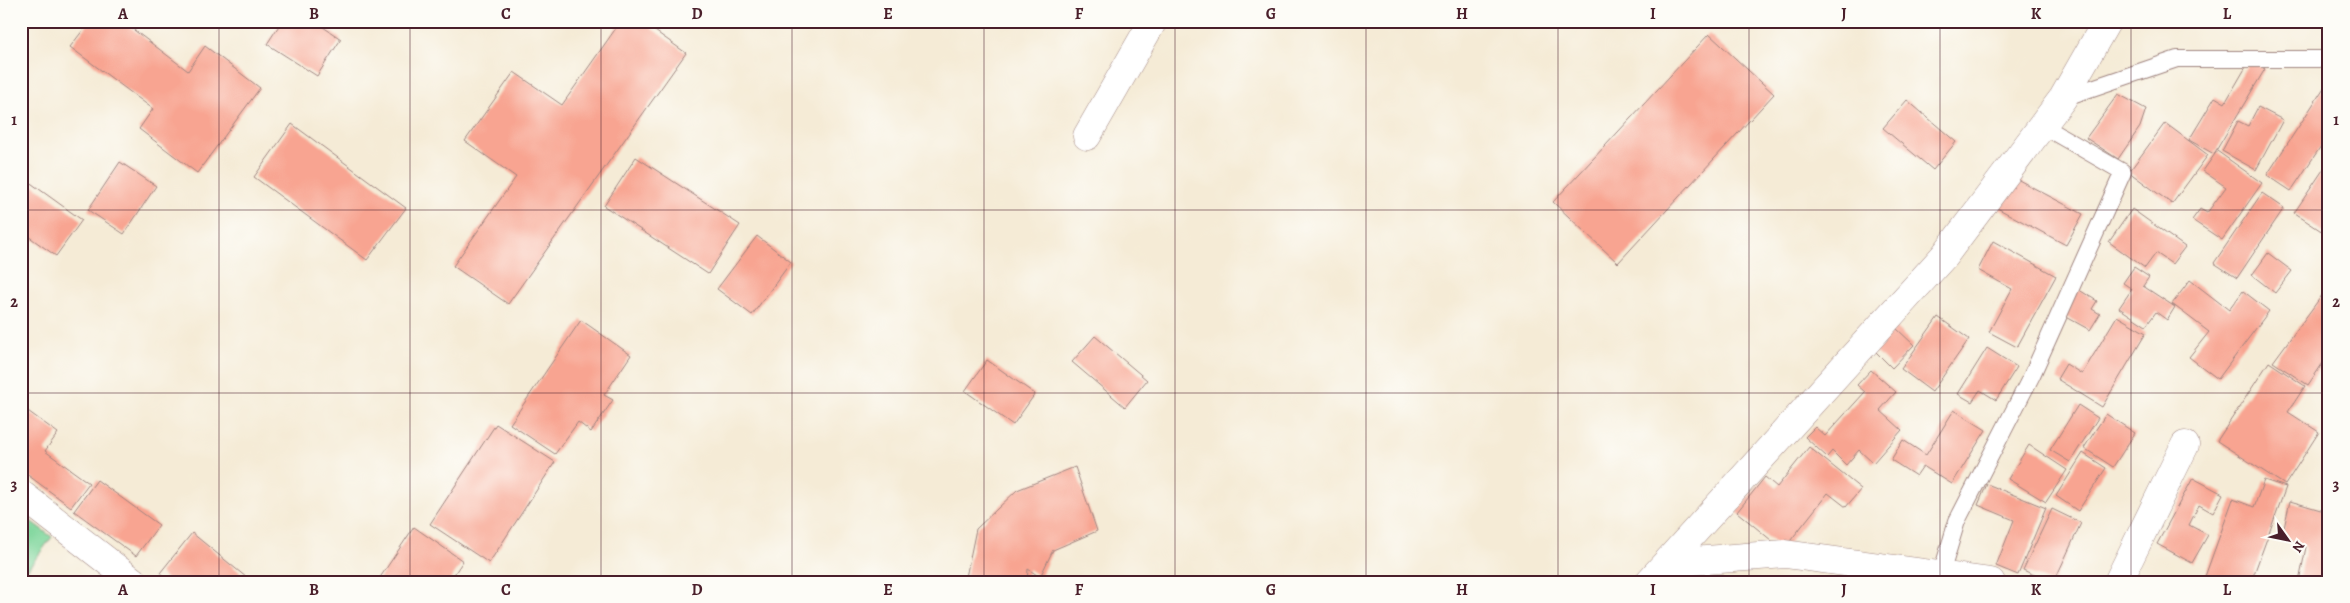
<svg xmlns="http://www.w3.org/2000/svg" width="2350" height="603" font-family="Alegreya,serif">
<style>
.green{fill:#7ed69b;stroke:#647a63}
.building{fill:#f8a491}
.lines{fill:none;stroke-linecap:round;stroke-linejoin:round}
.service-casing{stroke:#a08580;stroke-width:18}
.minor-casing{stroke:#a08580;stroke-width:29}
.service{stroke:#fff;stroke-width:16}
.minor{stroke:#fff;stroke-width:28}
.grid{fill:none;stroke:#4a1f2b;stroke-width:1;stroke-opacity:0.55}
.neatline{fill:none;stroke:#4a1f2b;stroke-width:2}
.grid-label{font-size:16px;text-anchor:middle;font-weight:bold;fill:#4a1f2b}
</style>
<rect width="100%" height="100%" fill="#fdfcf7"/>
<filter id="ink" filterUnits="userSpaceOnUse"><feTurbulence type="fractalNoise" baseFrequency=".02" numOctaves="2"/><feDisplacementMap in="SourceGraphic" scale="10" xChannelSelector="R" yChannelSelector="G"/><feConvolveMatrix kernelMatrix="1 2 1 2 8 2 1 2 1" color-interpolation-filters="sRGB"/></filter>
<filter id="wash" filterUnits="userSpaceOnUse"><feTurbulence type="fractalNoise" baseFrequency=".0096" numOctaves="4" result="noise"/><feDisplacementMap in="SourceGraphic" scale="20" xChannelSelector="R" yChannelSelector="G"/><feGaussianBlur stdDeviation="1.12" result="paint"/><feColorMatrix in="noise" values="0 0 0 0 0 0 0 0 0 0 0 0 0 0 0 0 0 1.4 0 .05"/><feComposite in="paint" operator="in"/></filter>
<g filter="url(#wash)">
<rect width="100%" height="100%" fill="#f5ebd6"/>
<!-- green -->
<path class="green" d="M21,514L52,537L21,578Z"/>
<g id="blocks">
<!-- building -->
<path class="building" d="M90,21H122L188,71L205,46L260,88L197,173L139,129L153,109L70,47Z
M282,21H314L341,39L317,76L267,44Z
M621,21H641L686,53L508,304L453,266L516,177L465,141L514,72L562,105Z
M1709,34L1774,94L1618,263L1553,202Z
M2250,60L2265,69L2214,154L2189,140L2215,97L2225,103Z
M2329,80V134L2291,191L2267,175Z
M2118,94L2146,109L2140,127L2118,159L2086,138Z
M1907,100L1956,142L1933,170L1883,128Z
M2258,107L2283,120L2256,170L2222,151L2238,121L2248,126Z
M2165,123L2208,155L2172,204L2129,172Z
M292,124L406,208L367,260L254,177Z
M2217,151L2262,183L2222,240L2192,220L2200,209L2207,213L2226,187L2203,171Z
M636,157L740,225L708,274L604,206Z
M2329,161V236L2294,213Z
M120,162L156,186L124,234L88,210Z
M21,176L82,220L56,256L21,231Z
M2013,177L2083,214L2066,245L1997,208Z
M2262,193L2284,208L2237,278L2214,263Z
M2132,209L2185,247L2172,264L2156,253L2145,268L2109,242Z
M757,236L791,262L752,315L717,289Z
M1993,241L2056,276L2017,347L1989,332L2012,289L1978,270Z
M2268,253L2292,271L2275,293L2252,275Z
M2134,267L2149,277L2143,286L2175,307L2167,320L2156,312L2146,326L2119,308L2132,289L2123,283Z
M2190,280L2229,310L2243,291L2269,311L2218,379L2189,357L2209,332L2172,304Z
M2076,288L2097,301L2092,309L2100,314L2090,330L2061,314Z
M2323,294L2329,298V354L2308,385L2273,362Z
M2117,316L2146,333L2102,407L2057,379L2066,364L2082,374Z
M1938,317L1969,339L1932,392L1901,369Z
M581,320L631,355L604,395L613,400L591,432L578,422L555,454L510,424Z
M1896,328L1914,345L1892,368L1874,350Z
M1095,336L1147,380L1125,407L1072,362Z
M1987,348L2017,367L1996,400L1980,390L1972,402L1958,394Z
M987,360L1035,394L1013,425L965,391Z
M2269,362L2305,386L2288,412L2319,432L2285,485L2217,441Z
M1871,370L1896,392L1880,410L1902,430L1873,463L1859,450L1846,465L1832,451L1827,457L1805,437L1815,427L1825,436L1865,392L1857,385Z
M2078,405L2098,418L2070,462L2050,450Z
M21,406L58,433L45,451L89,483L71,507L21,470Z
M1954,410L1986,430L1952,484L1923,466L1916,476L1891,460L1903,440L1926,455Z
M2106,414L2135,433L2113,467L2084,448Z
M496,424L555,462L489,563L430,524Z
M2029,445L2067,470L2046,502L2008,479Z
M1809,447L1861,489L1846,507L1828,493L1783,550L1737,512L1765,477L1777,487Z
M2083,453L2106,468L2078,511L2056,496Z
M1075,467L1097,531L1053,550L1040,577L1028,569L1027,582H965L976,529L1017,490Z
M2193,478L2223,494L2213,513L2199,505L2189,525L2208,535L2192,563L2157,544Z
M97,480L159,525L136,556L74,511Z
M2264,480L2286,487L2251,582H2203L2233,499L2254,507Z
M1987,484L2046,508L2018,575L1996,566L2014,520L1978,505Z
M2290,501L2324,511L2329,538L2326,582H2299L2306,547L2282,537Z
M2052,509L2081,523L2054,582H2050L2023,570Z
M414,527L463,561L449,582H377Z
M192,533L252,582H170L160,573Z"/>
</g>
</g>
<g filter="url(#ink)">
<use href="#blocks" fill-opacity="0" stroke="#a08580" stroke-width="1"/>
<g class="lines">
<defs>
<path id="service" d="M2063,98L2177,59H2324L2329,60
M1941,574L1957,521L2032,375L2123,172L2043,126"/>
<path id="minor" d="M1087,136L1153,21
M21,494L134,582
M1667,563L1785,554L1991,582
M1649,582L1944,256L2063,98L2107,21
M2118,582L2185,445"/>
</defs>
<!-- service casing -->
<use href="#service" class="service-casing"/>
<!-- minor casing -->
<use href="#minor" class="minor-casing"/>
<!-- service -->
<use href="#service" class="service"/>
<!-- minor -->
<use href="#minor" class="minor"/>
</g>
</g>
<!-- grid -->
<path class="grid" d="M219,21V582M410,21V582M601,21V582M792,21V582M984,21V582M1175,21V582M1366,21V582M1558,21V582M1749,21V582M1940,21V582M2131,21V582M21,210H2329M21,393H2329"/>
<!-- margin -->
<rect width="2350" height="603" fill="none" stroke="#fdfcf7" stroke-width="55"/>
<!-- north arrow -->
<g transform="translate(2288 540) rotate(123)" stroke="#fdfcf7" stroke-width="4" paint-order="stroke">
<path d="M0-4L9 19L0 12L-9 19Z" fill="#4a1f2b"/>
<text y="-8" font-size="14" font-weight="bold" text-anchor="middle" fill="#4a1f2b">N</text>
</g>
<rect x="28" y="28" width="2294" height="548" class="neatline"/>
<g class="grid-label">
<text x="123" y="19">A</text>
<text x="314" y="19">B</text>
<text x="506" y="19">C</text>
<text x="697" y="19">D</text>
<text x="888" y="19">E</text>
<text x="1079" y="19">F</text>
<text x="1271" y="19">G</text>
<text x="1462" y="19">H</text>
<text x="1653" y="19">I</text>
<text x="1844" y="19">J</text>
<text x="2036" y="19">K</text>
<text x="2227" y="19">L</text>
<text x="14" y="125">1</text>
<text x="2336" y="125">1</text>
<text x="14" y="307">2</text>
<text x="2336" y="307">2</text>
<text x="14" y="490">3</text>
<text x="2336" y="490">3</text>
<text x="123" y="595">A</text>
<text x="314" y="595">B</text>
<text x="506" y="595">C</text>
<text x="697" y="595">D</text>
<text x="888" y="595">E</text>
<text x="1079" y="595">F</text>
<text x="1271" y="595">G</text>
<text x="1462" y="595">H</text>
<text x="1653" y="595">I</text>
<text x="1844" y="595">J</text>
<text x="2036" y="595">K</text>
<text x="2227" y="595">L</text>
</g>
</svg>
